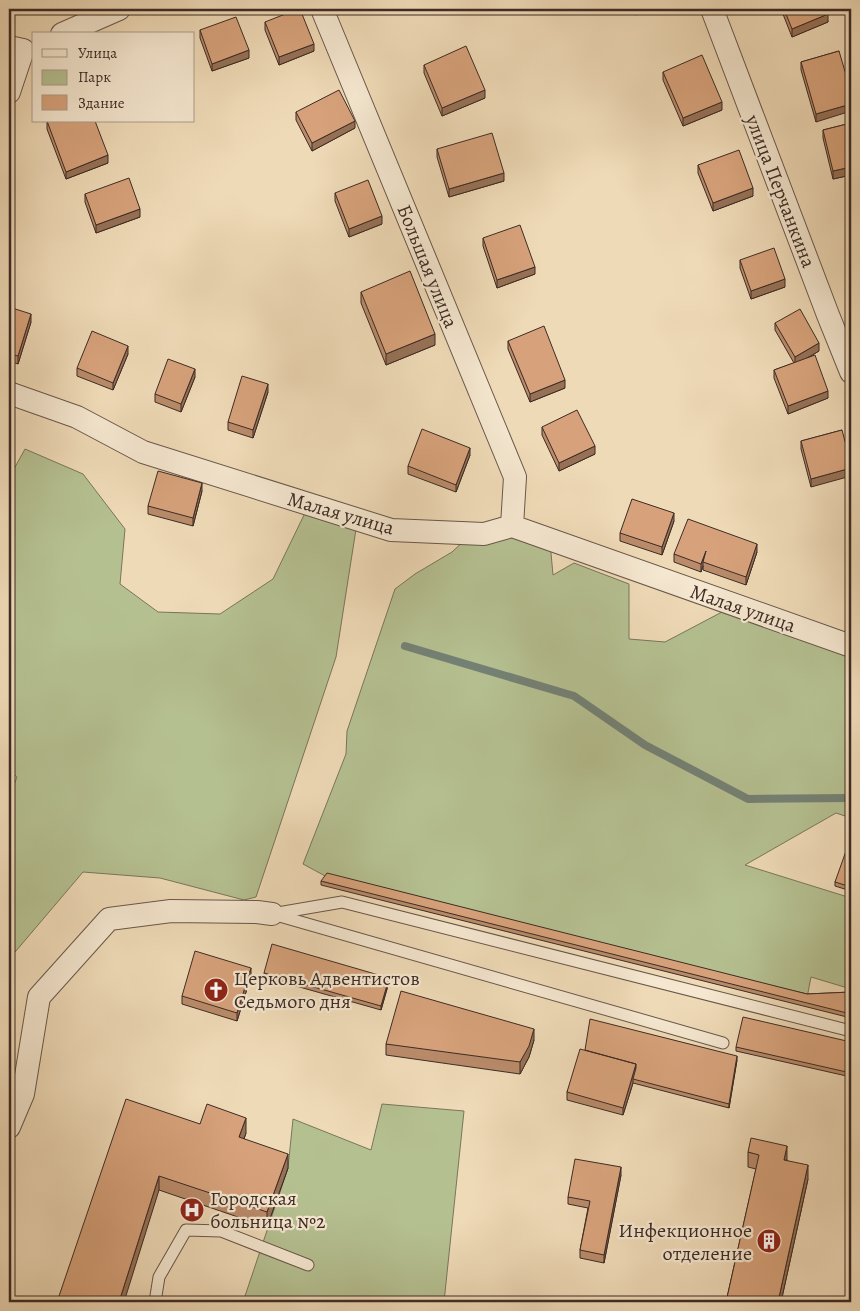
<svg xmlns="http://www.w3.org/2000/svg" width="860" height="1311" font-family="Alegreya,serif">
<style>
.green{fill:#b5c091;stroke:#78765b}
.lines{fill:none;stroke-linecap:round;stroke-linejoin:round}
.stream{stroke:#748175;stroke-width:8}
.service-casing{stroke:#69574a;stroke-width:13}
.minor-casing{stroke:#69574a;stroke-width:24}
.service{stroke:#f5e7d0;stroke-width:11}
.minor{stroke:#f5e7d0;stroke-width:22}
.wall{fill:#b98b6a;stroke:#3c2b25}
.shaded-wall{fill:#967156;stroke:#3c2b25}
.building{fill:#d7a27b;stroke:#3c2b25}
.labels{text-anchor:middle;stroke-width:4.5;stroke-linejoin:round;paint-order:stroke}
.street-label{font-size:20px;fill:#3c2b25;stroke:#f5e7d0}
.poi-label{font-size:20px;fill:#3c2b25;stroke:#f5e7d0;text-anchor:start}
</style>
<rect width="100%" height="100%" fill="#efdab7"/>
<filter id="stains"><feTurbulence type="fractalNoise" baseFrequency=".004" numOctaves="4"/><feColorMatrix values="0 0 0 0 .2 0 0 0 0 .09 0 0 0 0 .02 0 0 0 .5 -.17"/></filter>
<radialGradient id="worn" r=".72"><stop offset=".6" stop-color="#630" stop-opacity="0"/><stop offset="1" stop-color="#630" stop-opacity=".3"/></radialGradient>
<!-- green -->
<path class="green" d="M25,449L83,474L125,529L120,584L158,612L220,614L273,579L305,513L356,529L336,657L256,897L244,900L160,878L83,872L10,958L9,798L17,777L9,770V478Z
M500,536L550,542L553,575L574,563L629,584V639L665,642L722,612L851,652V818L836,813L745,865L851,898V989L811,977L807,998L327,877L303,864L346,754L347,731L395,589L415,574L452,552L464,541Z
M382,1104L464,1111L444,1302H243L288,1168L293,1119L371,1150Z"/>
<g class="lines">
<!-- stream -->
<path class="stream" d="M405,646L574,696L645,745L748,799L851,798"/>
<defs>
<path id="service" d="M272,914L342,902L851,1031
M276,915L723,1043
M155,1302L159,1277L186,1230L221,1231L308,1265"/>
<path id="minor" d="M322,9L515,477L512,526
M712,9L828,315L851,372
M62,34L119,9
M9,47L23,50L9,92
M9,393L77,417L143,452L391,530L484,534L512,526L851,646
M9,1127L23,1094L39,997L109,919L171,911L257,912L272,914"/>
</defs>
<!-- service casing -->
<use href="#service" class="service-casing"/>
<!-- minor casing -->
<use href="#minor" class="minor-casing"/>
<!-- service -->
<use href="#service" class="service"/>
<!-- minor -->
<use href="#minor" class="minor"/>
</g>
<!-- wall -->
<path class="wall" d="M781,9H825L828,22L792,37Z
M265,22L314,51L279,65L265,30Z
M200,30L249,58L212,71L200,38Z
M839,51L816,122L801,70V62Z
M424,65L485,98L442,116L424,73Z
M663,72L722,110L683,126L663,80Z
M296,112L355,128L312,151L296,120Z
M47,121L108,163L66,179L47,129Z
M851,123V175L833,179L823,138V130Z
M437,149L504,181L449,197L437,157Z
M698,165L753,196L713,211L698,173Z
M335,193L382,224L349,237L335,201Z
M85,194L140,217L96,233L85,202Z
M851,212V224L850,221V213Z
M483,238L535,274L497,288L483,246Z
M740,260L785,287L751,299L740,268Z
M361,292L435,345L386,365L361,303Z
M9,307L31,322L18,364L9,361Z
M775,323L819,351L807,358L828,398L788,414L774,378V370L794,363L775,330Z
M508,341L565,388L530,402L508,349Z
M128,354L113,390L77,376V368Z
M195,377L181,412L155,402V394Z
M268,392L253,438L228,430V422Z
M542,427L595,454L559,471L542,435Z
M842,430L811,487L801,449V441Z
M470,455L456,492L408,474V466Z
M202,491L193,526L148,514V506Z
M674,521L662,555L620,541V533Z
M757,552L746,585L703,570V566L701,572L674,562V554Z
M851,853V891L835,886V882Z
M321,881L807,994L851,992V1018L321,885Z
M264,973L389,982L381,1010L264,977Z
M251,976L237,1021L182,1004V996Z
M534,1040L529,1057L520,1074L386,1055V1044Z
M851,1042V1077L736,1051V1047Z
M585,1050L737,1060L729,1108L633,1083L623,1115L567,1100V1092Z
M200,1124L246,1133L244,1139L288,1168L267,1227L159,1190L57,1302Z
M748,1152L787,1160L808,1179L781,1302H726L756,1169L748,1167Z
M621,1175L604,1263L580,1258V1250L588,1208L568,1204V1197Z"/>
<!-- shaded-wall -->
<path class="shaded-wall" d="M636,9H652L636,15Z
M828,14V22L792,37V29Z
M314,44V51L279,65V57Z
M249,50V58L212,71V64Z
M485,90V98L442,116V108Z
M722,102V110L683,126V118Z
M851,104V111L816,122V114Z
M355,121V128L312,151V143Z
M108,155V163L66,179V172Z
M851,167V175L833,179V171Z
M504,173V181L449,197V189Z
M753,188V196L713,211V203Z
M140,209V217L96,233V225Z
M382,216V224L349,237V229Z
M535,267V274L497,288V280Z
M785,279V287L751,299V291Z
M31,314V322L18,364V356Z
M435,334V345L386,365V354Z
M819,343V351L795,365V357Z
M128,346V354L113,390V383Z
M195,369V377L181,412V404Z
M565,380V388L530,402V394Z
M268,384V392L253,438V430Z
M828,391V398L788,414V406Z
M595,446V454L559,471V463Z
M470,448V455L456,492V485Z
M851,468V476L811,487V479Z
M202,483V491L193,526V518Z
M674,513V521L662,555V547Z
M757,544V552L746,585V577Z
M706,551L703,562V566L701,572V564Z
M251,968V976L237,1021V1013Z
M389,978V982L381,1010V1006Z
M534,1029V1040L529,1057L520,1074V1062Z
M737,1056V1060L729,1108V1104Z
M636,1064V1072L633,1079V1083L623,1115V1108Z
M246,1118V1133L239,1152V1137Z
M787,1146V1160H784Z
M288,1154V1168L267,1227V1212Z
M808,1165V1179L781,1302H778Z
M621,1167V1175L604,1263V1255Z
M159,1176V1190L124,1302H119Z"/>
<!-- building -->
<path class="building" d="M298,9H300L314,44L279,57L265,22Z
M784,9H825L828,14L792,29Z
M236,17L249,50L212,64L200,30Z
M466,46L485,90L442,108L424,65Z
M839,51L851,92V104L816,114L801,62Z
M702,55L722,102L683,118L663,72Z
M339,90L355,121L312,143L296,112Z
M47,121H95L108,155L66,172Z
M851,123V167L833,171L823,130Z
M492,133L504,173L449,189L437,149Z
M739,150L753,188L713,203L698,165Z
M129,178L140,209L96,225L85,194Z
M368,180L382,216L349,229L335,193Z
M520,225L535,267L497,280L483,238Z
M774,248L785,279L751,291L740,260Z
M410,271L435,334L386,354L361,292Z
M9,307L31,314L18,356L9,354Z
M800,309L819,343L795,357L775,323Z
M544,326L565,380L530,394L508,341Z
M92,331L128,346L113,383L77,368Z
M815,355L828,391L788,406L774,370Z
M168,359L195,369L181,404L155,394Z
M242,376L268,384L253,430L228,422Z
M577,410L595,446L559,463L542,427Z
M422,429L470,448L456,485L408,466Z
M842,430L851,464V468L811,479L801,441Z
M158,471L202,483L193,518L148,506Z
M632,499L674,513L662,547L620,533Z
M688,519L757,544L746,577L703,562L706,551L701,564L674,554Z
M846,851L851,853V887L835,882Z
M327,873L807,994L851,992V1014L321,881Z
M272,944L389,978L381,1006L264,973Z
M195,951L251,968L237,1013L182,996Z
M401,991L534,1029L529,1046L520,1062L386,1044Z
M743,1017L851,1042V1073L736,1047Z
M590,1019L737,1056L729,1104L633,1079L636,1068V1064L585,1050Z
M580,1049L636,1064L623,1108L567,1092Z
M126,1099L200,1124L207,1104L246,1118L239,1137L288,1154L267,1212L159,1176L119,1302H57Z
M751,1138L787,1146L784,1160L808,1165L778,1302H726L759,1155L748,1152Z
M575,1159L621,1167L604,1255L580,1250L590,1201L568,1197Z"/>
<!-- icons -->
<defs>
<symbol id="church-disc" viewBox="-11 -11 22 22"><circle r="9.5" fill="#8f2418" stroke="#f5e7d0"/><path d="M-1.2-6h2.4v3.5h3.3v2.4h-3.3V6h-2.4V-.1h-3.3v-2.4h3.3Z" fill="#fff"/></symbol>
<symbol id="hospital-disc" viewBox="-11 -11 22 22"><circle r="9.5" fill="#8f2418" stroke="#f5e7d0"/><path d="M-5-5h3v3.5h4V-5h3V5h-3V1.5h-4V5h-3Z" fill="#fff"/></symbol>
<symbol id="building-disc" viewBox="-11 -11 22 22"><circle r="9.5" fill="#8f2418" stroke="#f5e7d0"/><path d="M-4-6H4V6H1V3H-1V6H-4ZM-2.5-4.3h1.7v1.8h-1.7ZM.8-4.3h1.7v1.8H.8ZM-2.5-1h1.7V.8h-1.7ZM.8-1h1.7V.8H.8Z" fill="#fff"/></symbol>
</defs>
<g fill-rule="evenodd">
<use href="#church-disc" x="202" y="976" width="28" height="28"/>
<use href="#hospital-disc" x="178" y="1196" width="28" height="28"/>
<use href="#building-disc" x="755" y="1227" width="28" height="28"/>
</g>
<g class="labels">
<!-- street labels -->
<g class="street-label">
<text transform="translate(781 191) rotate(69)" y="7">улица Перчанкина</text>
<text transform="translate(428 266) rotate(68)" y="7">Большая улица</text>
<text transform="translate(341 513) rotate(16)" y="7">Малая улица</text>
<text transform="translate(743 608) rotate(19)" y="7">Малая улица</text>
</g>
<!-- poi labels -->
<g class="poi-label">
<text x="234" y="985">Церковь Адвентистов<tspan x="234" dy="23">Седьмого дня</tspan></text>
<text x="210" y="1205">Городская<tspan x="210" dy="23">больница №2</tspan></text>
<text x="752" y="1237" text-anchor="end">Инфекционное<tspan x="752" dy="23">отделение</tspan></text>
</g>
</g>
<!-- margin -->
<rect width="860" height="1311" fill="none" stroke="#efdab7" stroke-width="30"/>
<rect x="10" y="10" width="840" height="1291" fill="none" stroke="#3c2b25" stroke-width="2.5"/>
<rect x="15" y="15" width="830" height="1281" fill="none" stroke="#3c2b25"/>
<!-- legend -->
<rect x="32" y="32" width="162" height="90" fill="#f5e7d0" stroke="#ab9c8c"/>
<rect x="42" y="49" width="25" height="8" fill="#f5e7d0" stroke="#ab9c8c"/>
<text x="78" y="58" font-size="15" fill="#3c2b25">Улица</text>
<rect x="42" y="70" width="25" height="15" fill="#b5c091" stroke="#ab9c8c"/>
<text x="78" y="82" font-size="15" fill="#3c2b25">Парк</text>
<rect x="42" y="95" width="25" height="15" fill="#d7a27b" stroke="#ab9c8c"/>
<text x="78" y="108" font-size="15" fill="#3c2b25">Здание</text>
<rect width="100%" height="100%" filter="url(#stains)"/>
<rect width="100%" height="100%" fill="url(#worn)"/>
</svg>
